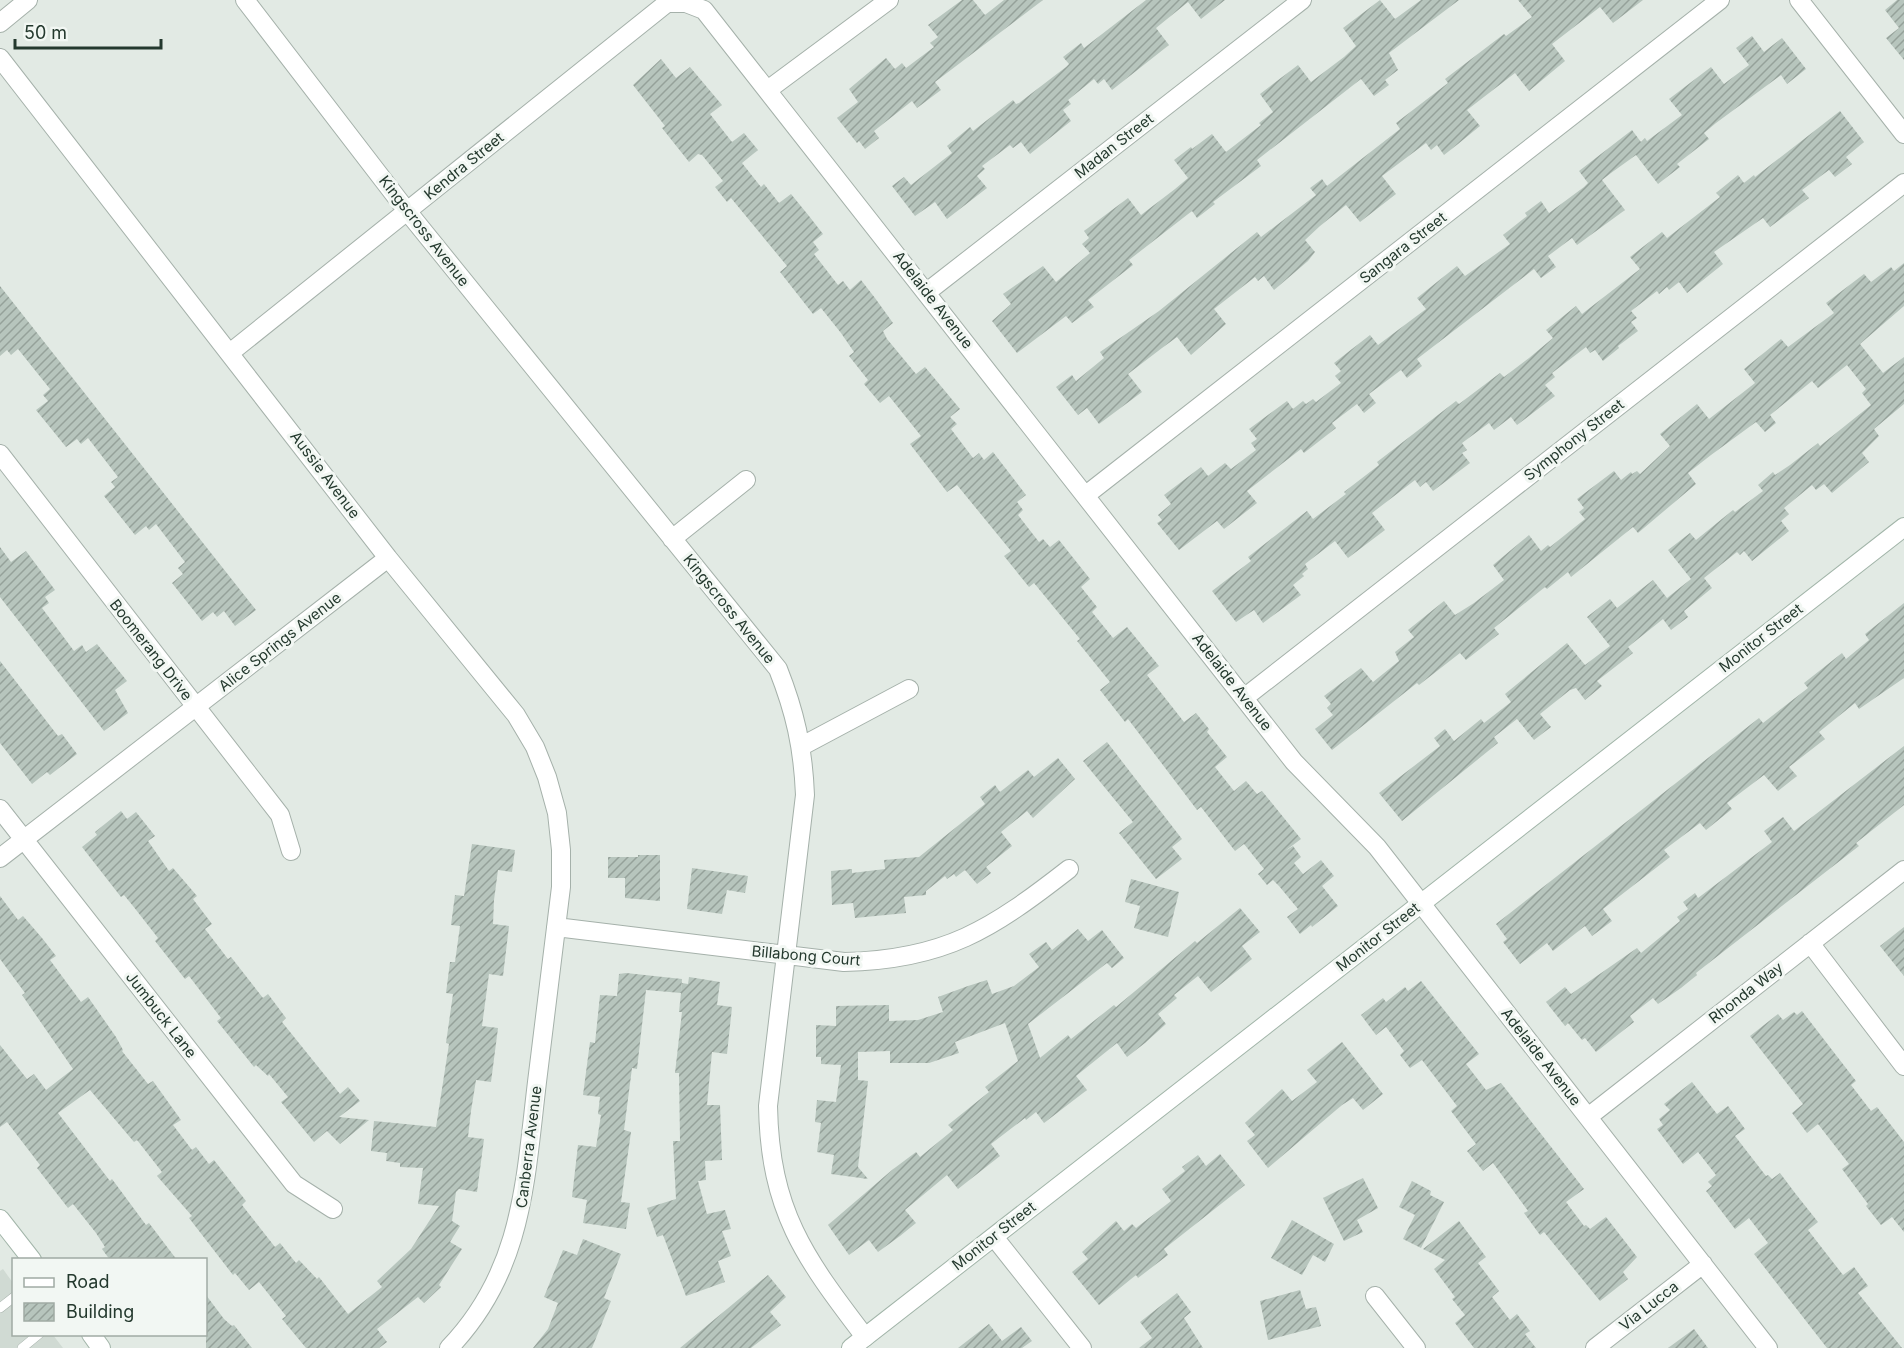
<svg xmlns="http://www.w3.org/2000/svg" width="1904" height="1348" font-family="Inter,sans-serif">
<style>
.built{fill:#d0dad3}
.building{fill:url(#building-hatch)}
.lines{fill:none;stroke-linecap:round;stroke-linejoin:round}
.lane-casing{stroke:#a5b1aa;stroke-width:10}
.street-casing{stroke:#a5b1aa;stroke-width:20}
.secondary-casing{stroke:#a2b5a9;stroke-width:20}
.lane{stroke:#fff;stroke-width:9}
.street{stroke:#fff;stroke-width:18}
.secondary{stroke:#fff;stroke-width:18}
.labels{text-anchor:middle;stroke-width:6;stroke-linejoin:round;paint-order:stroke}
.street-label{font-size:15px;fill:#24392e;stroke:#f2f7f3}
</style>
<defs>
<pattern id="building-hatch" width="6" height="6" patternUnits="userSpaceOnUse" patternTransform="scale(1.5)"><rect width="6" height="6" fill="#b7c5bd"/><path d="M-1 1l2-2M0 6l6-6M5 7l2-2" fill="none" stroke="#95a19a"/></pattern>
</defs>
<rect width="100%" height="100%" fill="#e2eae4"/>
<!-- built -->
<path class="built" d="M3,1269L13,1283L14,1334L53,1335L63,1348H0V1271Z"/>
<!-- building -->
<path class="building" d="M962,0H973L985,15L1004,0H1043L935,82L941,90L917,108L912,101L874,131L879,138L865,149L859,141L857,143L837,118L858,102L849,89L886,58L895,69L902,63L906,68L934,47L930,43L938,37L928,25Z
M1146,0H1225L1201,19L1188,2L1156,28L1169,45L1112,90L1104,79L1098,84L1094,79L1068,100L1071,104L1063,110L1071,121L1030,154L1021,142L1013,148L1010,145L982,166L985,169L977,176L987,188L947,219L935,202L915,216L892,186L904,177L911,185L952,153L947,146L970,127L973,131L1013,100L1016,104L1019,103L1066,67L1069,64L1063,57L1081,43L1084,48Z
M1380,0L1395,19L1421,0H1459L1389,53L1398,70L1385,80L1389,85L1374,96L1361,79L1257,160L1261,166L1213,202L1215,204L1197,218L1192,211L1129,260L1133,265L1088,300L1094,307L1072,323L1066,316L1017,353L992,321L1011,304L1003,294L1043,266L1056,282L1090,253L1082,244L1089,238L1084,231L1128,198L1141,215L1175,189L1188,178L1174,160L1191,147L1192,149L1212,134L1226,152L1261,125L1259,123L1273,112L1260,94L1298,65L1311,82L1344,57L1356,46L1343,28Z
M1518,0H1643L1613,23L1600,7L1552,44L1565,61L1529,91L1515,73L1467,110L1480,126L1458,144L1444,155L1437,145L1431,150L1426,143L1382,176L1396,194L1360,222L1346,205L1320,226L1305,240L1315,252L1308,261L1274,290L1264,276L1258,281L1255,277L1214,309L1226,324L1191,355L1177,337L1162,348L1128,374L1142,392L1099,424L1087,408L1078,415L1056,387L1072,375L1076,381L1104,358L1100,352L1159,311L1257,232L1261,237L1316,195L1310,188L1322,179L1327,186L1400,129L1396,123L1448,83L1445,79L1504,34L1506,36L1532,17Z
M1897,0H1904V60L1886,38L1899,28L1885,10Z
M1752,36L1764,52L1782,38L1806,69L1787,84L1781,75L1716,123L1704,133L1709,139L1677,164L1680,167L1658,184L1636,155L1611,173L1602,180L1625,210L1577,245L1572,238L1548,256L1556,267L1541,278L1534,269L1417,359L1422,366L1407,378L1401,370L1369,394L1376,403L1364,413L1357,404L1332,423L1336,428L1304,453L1301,449L1247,491L1257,503L1224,529L1217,521L1179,550L1157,523L1162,520L1158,515L1171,504L1164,495L1201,467L1208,476L1225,463L1231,469L1256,450L1251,443L1257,439L1249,429L1287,401L1293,409L1303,401L1306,404L1313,399L1316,402L1341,383L1335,376L1341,371L1334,363L1370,335L1378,345L1426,309L1417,298L1457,266L1465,276L1510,244L1503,235L1527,216L1525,213L1541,201L1549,213L1584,187L1588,183L1579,171L1632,130L1641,142L1645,138L1647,141L1682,115L1669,99L1711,67L1724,84L1749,65L1736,48Z
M661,59L676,78L690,67L722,105L710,114L732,142L744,133L758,150L742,163L761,187L764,184L779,203L791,194L809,216L823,234L813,242L819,250L814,254L838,285L843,281L850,290L861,280L875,298L893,323L883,331L887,339L916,374L925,367L960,409L950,417L957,424L951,429L973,458L979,453L984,460L993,452L1026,495L1017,502L1023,510L1018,515L1039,542L1043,539L1050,547L1059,540L1090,579L1081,587L1097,607L1092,612L1113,638L1127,627L1159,666L1147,675L1184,722L1196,713L1209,729L1207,732L1227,757L1215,767L1234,791L1246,781L1257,794L1262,791L1301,839L1285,851L1293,846L1301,857L1294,863L1303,874L1321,860L1334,876L1322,886L1338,906L1312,927L1311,925L1300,934L1287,917L1298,909L1279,886L1273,880L1267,885L1258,874L1264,869L1244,844L1235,851L1201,807L1197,810L1128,719L1125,722L1100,690L1110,682L1077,641L1080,639L1034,583L1029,587L1004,556L1011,551L957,485L947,492L910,444L921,436L889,396L880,403L864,384L868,380L849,356L854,352L841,333L821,308L813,314L780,272L787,266L731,198L727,202L715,187L723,181L702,155L698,154L689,162L662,128L665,126L633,85Z
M1840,111L1864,142L1846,157L1852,164L1835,177L1829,170L1802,190L1809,198L1770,227L1763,218L1714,252L1723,264L1687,293L1679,282L1669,290L1667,287L1659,294L1657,291L1631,311L1637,318L1631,322L1638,331L1618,346L1619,348L1603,361L1595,350L1590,353L1586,347L1552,373L1555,377L1545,385L1555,396L1517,425L1511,417L1494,430L1489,423L1462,443L1467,450L1462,453L1470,463L1433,491L1426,482L1420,487L1415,480L1372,513L1385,530L1348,558L1335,541L1305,564L1308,569L1302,574L1304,576L1293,585L1301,595L1263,623L1254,610L1236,622L1212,591L1251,561L1248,557L1307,511L1313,519L1346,494L1344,492L1379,465L1377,462L1456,401L1459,404L1500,373L1504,377L1529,358L1553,338L1546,330L1576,306L1582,314L1640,269L1630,257L1662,232L1667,238L1720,197L1716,193L1738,175L1744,183L1754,175L1755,177Z
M1904,263V306L1860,344L1883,373L1904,357V404L1874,429L1879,436L1862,453L1869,462L1832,493L1824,484L1816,490L1812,485L1784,508L1789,514L1781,521L1789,531L1752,561L1744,551L1740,555L1737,552L1704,578L1712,588L1684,611L1688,617L1671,630L1663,619L1628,647L1633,653L1597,681L1602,686L1585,700L1576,688L1570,690L1540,714L1551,727L1534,740L1517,719L1494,737L1498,743L1402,821L1379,793L1440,746L1434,738L1445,729L1454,741L1481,719L1484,723L1511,702L1505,694L1567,643L1585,665L1610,646L1587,617L1610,599L1617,608L1653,580L1667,598L1691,579L1668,550L1690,533L1696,540L1733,510L1735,512L1763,491L1758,485L1773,472L1775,475L1790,465L1818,443L1820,446L1871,405L1862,393L1866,389L1847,365L1818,388L1812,381L1770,415L1776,423L1765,432L1756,422L1711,455L1688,473L1696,484L1638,533L1633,527L1571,577L1568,572L1547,589L1545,587L1494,628L1499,634L1466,660L1460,653L1419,685L1417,683L1332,750L1315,729L1333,715L1327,708L1331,704L1324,696L1361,668L1373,682L1399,661L1395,652L1414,637L1408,630L1444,601L1455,615L1474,603L1504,580L1493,565L1529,535L1541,551L1548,545L1550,547L1585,519L1579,512L1584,508L1577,499L1614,471L1621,480L1631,472L1632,474L1637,471L1640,474L1670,446L1660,434L1697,404L1709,419L1755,383L1744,369L1765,352L1781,339L1788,347L1834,313L1826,303L1864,274L1871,282L1891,267L1894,271Z
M0,286L256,610L235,626L224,611L217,617L213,612L202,621L172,583L183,574L178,568L185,562L156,524L149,530L146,526L135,535L104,496L115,487L111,482L118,477L88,438L81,444L77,439L66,447L36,410L48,401L43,395L50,389L18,349L11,355L7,350L0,356Z
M0,547L11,562L26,551L55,590L45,597L49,603L42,608L74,651L82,645L86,652L97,644L127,681L115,690L128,713L104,731L0,597Z
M1904,603V678L1859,709L1855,703L1819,732L1825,739L1789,767L1797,776L1778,791L1764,775L1727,803L1732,809L1706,830L1700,823L1664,850L1670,857L1603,909L1612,921L1592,936L1585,926L1553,951L1547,943L1520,964L1503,942L1507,939L1496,924L1759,718L1763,723L1808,688L1804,683L1842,653L1846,659L1869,640L1865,634Z
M0,661L58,736L62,734L77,754L50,775L47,772L32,784L0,743Z
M1107,742L1182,839L1172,847L1182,859L1156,879L1119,833L1133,822L1083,761Z
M1904,746V805L1856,843L1859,846L1696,973L1697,975L1681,988L1658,1004L1653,998L1630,1016L1634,1022L1596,1052L1585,1038L1582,1040L1568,1023L1565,1026L1546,1002L1565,987L1571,994L1637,948L1641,953L1680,921L1677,917L1688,909L1683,902L1695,893L1698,898L1772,842L1764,831L1783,817L1794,831Z
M1058,758L1075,779L1033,818L1027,811L1001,832L1012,846L986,867L991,873L977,884L965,870L956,877L954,874L947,879L945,876L926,891V895L904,897L906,913L855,918L853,903L832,905L831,871L852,869V873L885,869L884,860L919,857L985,804L980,797L995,785L1000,792L1028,770L1034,777Z
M121,811L127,819L136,812L155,836L148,841L169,871L173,868L197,896L193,899L212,924L205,929L228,959L231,957L263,998L268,994L286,1018L282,1022L340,1094L348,1087L360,1101L339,1117L369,1120L340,1144L327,1131L314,1142L281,1102L288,1097L269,1074L268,1076L256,1065L254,1067L217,1021L221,1018L189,976L185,979L155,941L158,938L133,906L124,895L121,897L82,847L97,835L95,832Z
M472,844L515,850L512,872L498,870L494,900L493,924L509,926L503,976L489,974L482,1026L498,1028L491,1082L476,1080L471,1111L468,1137L484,1139L477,1192L459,1189L456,1192L452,1221L460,1226L450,1242L462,1249L439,1285L441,1287L424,1303L418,1297L377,1329L387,1342L379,1348H306L282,1319L286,1316L259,1282L249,1290L235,1273L233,1275L189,1218L192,1216L157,1176L162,1172L137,1140L134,1142L90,1090L58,1113L110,1181L112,1179L146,1225L149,1223L177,1260H110L102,1249L105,1247L96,1233L73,1204L68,1208L37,1168L40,1165L7,1122L0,1127V1045L27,1079L34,1074L46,1090L73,1069L22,995L25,993L0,959V896L18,920L23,916L42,938L56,956L50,960L81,1002L88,997L116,1037L123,1050L122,1051L148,1084L153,1081L181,1120L173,1125L192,1150L196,1147L209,1164L214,1160L246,1201L242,1205L275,1247L280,1243L296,1263L299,1260L317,1279L319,1277L348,1314L382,1287L377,1281L411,1249L439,1206L418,1204L423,1168L400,1167V1163L386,1161L387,1153L371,1151L374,1121L436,1127L449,1044L446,1043L453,994L446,993L450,962H455L460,926L451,925L455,895L464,896Z
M638,855H660V901L625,898V878H608V857H638Z
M692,868L748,876L745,893L727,890L722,914L687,909Z
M1131,879L1179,892L1168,937L1134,928L1140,906L1125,902Z
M1240,908L1260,932L1242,946L1252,959L1211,992L1198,976L1174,995L1177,998L1158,1014L1166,1024L1145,1043L1127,1057L1117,1043L1076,1076L1087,1090L1070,1103L1044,1123L1036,1112L1026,1120L1025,1118L991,1144L1000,1156L958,1189L947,1175L905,1210L916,1223L900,1236L878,1252L869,1240L849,1255L828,1225L892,1170L916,1152L920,1157L953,1130L948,1125L989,1092L985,1087L1018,1061L1005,1023L955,1042L959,1053L929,1063H890V1051L858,1052V1080L868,1081L858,1167L868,1179L831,1174L834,1155L817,1152L821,1123L815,1122L817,1100L836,1102L841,1065L821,1064V1057H816V1025L836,1026V1006L889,1005V1021L918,1020L943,1012L938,997L968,986L987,980L992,994L1014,986L1039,967L1029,954L1046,942L1052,950L1078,929L1088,941L1102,930L1124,958L1112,968L1107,963L1028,1024L1040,1058L1068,1035L1071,1039L1114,1005L1116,1007L1195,941L1197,943Z
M1904,927V976L1880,946Z
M626,973L682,979L681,993L646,990L637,1069L632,1068L624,1130L631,1132L621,1202L630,1203L626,1229L583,1223L587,1200L572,1197L578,1145L596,1147L601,1115L598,1114L600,1097L583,1095L590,1042L595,1043L600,995L617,996L619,974Z
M689,977L720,982L717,1005L732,1007L727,1054L712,1052L707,1105H720L722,1160L705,1161L706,1180L698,1181L707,1214L725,1210L731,1229L722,1231L731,1256L718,1261L725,1282L686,1296L663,1235L657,1237L647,1208L676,1199L673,1141H680L679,1073H675L682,1012H679L682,983L688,984Z
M1421,981L1479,1054L1466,1064L1486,1090L1501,1083L1584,1189L1566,1202L1584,1226L1586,1225L1590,1229L1606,1217L1637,1257L1623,1272L1628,1279L1600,1301L1544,1232L1540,1235L1524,1213L1528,1211L1493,1163L1483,1171L1467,1151L1476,1144L1451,1111L1457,1106L1422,1060L1410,1068L1400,1055L1404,1051L1386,1027L1376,1035L1361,1015L1383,998L1386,1002L1405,987L1408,991Z
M1802,1011L1856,1081L1851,1085L1871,1111L1877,1107L1904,1142V1232L1892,1217L1881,1225L1866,1206L1868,1204L1842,1169L1849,1164L1818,1124L1807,1133L1792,1113L1803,1104L1750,1036L1778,1014L1783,1020L1794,1012L1797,1015Z
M1342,1042L1383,1094L1363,1110L1353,1098L1342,1105L1268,1168L1247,1141L1255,1135L1245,1123L1282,1089L1292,1101L1317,1082L1307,1070Z
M1692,1082L1717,1114L1728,1106L1745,1129L1735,1136L1766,1176L1768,1175L1772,1179L1780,1173L1795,1193L1818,1222L1808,1230L1843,1275L1854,1267L1868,1286L1858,1293L1902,1348H1827L1754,1254L1768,1243L1749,1218L1735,1229L1706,1191L1712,1186L1708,1182L1716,1175L1698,1152L1683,1164L1657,1129L1663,1125L1659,1119L1670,1110L1664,1104Z
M1220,1154L1245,1185L1164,1249L1168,1255L1138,1278L1136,1275L1099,1305L1072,1272L1088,1259L1082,1252L1116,1221L1124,1231L1132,1224L1136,1228L1171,1201L1162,1189L1185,1171L1182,1167L1198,1155L1206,1166Z
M1363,1178L1378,1208L1357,1220L1363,1232L1344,1241L1323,1198Z
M1412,1181L1431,1191L1430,1195L1444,1202L1421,1248L1403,1239L1415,1215L1399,1207Z
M1292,1220L1334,1244L1325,1262L1313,1255L1302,1275L1271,1258Z
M1459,1221L1486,1257L1478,1263L1499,1291L1492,1297L1510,1320L1517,1314L1530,1331L1525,1334L1536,1348H1474L1455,1323L1465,1315L1452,1299L1455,1297L1434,1269L1445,1260L1423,1249Z
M583,1239L621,1254L604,1298L611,1301L592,1348H533L548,1329L558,1303L544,1297L563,1250L577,1255Z
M768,1275L786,1297L770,1312L781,1325L751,1348H680Z
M1300,1290L1306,1309L1316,1307L1321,1326L1268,1340L1260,1301Z
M1177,1293L1191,1312L1184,1318L1203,1348H1139L1152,1338L1140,1322Z
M206,1295L224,1319L232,1326L234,1325L252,1348H206Z
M989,1324L1002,1341L1021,1327L1032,1341L1022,1348H958Z
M1694,1329L1708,1348H1668Z"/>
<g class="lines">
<defs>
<path id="lane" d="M0,1308L14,1297
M22,1348L39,1334"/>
<path id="street" d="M245,0L407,211L778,669C795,712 803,747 805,795L768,1106C770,1211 804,1257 865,1337
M1799,0L1904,134
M0,23L28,0
M0,58L388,558L516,715L535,747L547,777L557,813L561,850V887C553,952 545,1017 537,1082C525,1182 523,1271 449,1348
M769,89L889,0
M927,292L1302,0
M231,352L667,3H686L704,10L1294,762L1377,847L1768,1348
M0,454L280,815L291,851
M1086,495L1720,0
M672,539L746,480
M1244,698L1904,183
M802,746L909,689
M0,809L294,1184L333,1209
M0,858L388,558
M556,927L844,962C945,960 992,929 1069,869
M1810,943L1904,1066
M1588,1117L1904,870
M994,1237L1082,1348
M1375,1296L1416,1348
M1595,1348L1703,1264"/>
<path id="secondary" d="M0,1219L32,1260
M91,1334L101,1348
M851,1348L1904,527"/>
</defs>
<!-- lane casing -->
<use href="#lane" class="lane-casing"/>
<!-- street casing -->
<use href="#street" class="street-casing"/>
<!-- secondary casing -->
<use href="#secondary" class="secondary-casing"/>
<!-- lane -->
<use href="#lane" class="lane"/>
<!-- street -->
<use href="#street" class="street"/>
<!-- secondary -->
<use href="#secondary" class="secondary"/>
</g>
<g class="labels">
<!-- street labels -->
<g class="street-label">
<text transform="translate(1114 146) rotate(-38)" y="5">Madan Street</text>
<text transform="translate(464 166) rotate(-39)" y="5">Kendra Street</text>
<text transform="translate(424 231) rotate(52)" y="5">Kingscross Avenue</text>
<text transform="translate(1403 248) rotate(-38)" y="5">Sangara Street</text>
<text transform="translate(933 300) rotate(52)" y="5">Adelaide Avenue</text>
<text transform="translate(1574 440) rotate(-38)" y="5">Symphony Street</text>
<text transform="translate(325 475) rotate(53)" y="5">Aussie Avenue</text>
<text transform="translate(729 609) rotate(51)" y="5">Kingscross Avenue</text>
<text transform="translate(1761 638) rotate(-38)" y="5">Monitor Street</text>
<text transform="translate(280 642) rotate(-38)" y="5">Alice Springs Avenue</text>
<text transform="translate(151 650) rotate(52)" y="5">Boomerang Drive</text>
<text transform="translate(1232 682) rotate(52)" y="5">Adelaide Avenue</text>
<text transform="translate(1378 937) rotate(-38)" y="5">Monitor Street</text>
<text transform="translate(806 956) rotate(5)" y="5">Billabong Court</text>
<text transform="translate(1746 993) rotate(-38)" y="5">Rhonda Way</text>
<text transform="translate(161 1015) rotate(52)" y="5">Jumbuck Lane</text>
<text transform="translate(1541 1057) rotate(52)" y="5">Adelaide Avenue</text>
<text transform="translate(529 1147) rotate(-83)" y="5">Canberra Avenue</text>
<text transform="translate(994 1236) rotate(-38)" y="5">Monitor Street</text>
<text transform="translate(1649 1306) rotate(-38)" y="5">Via Lucca</text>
</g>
</g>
<!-- legend -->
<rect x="12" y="1258" width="195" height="78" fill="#f2f7f3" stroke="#a0aba4" stroke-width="1.5"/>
<rect x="24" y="1278" width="30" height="9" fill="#ffffff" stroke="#a0aba4" stroke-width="1.5"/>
<text x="66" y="1288" font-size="18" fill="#24392e">Road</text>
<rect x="24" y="1303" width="30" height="18" fill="url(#building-hatch)" stroke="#a0aba4" stroke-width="1.5"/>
<text x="66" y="1318" font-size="18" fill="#24392e">Building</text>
<!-- scale -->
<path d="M15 39v9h146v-9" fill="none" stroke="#24392e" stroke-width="3"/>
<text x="24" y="39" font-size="18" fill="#24392e" stroke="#f2f7f3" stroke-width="4.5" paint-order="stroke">50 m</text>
</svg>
